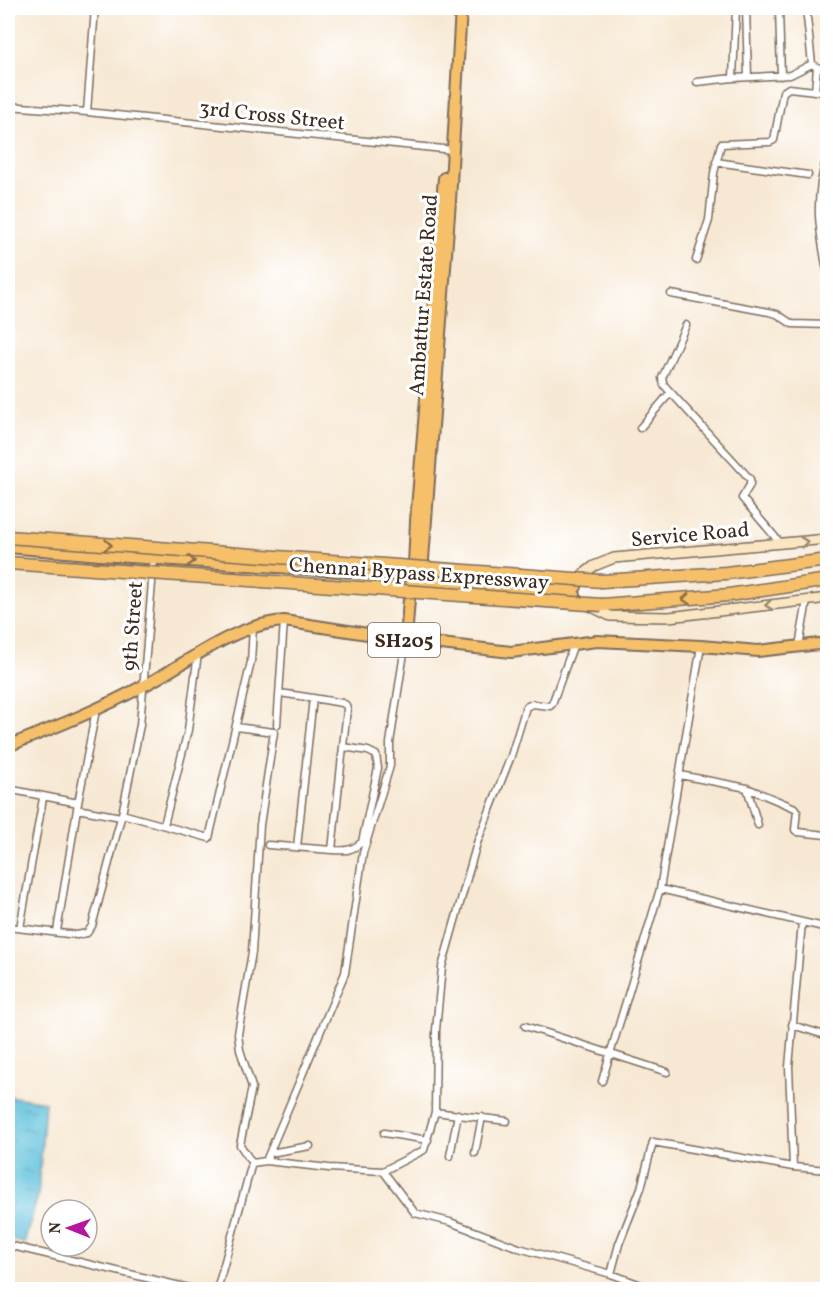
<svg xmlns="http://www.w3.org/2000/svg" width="835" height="1297" font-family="Vollkorn,serif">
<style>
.water{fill:url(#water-ripples);stroke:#4d767e;stroke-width:1.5}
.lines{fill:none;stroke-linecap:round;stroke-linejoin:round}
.street-casing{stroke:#7d6c5d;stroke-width:9}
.secondary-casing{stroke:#7d6c5d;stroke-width:12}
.primary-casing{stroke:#7d6c5d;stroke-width:14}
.highway-casing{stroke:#7d6c5d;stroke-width:15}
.street{stroke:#fff;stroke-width:6}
.secondary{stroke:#fbe6c4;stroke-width:9}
.primary{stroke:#f6c06b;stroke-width:10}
.highway{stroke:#f6c06b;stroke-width:12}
.highway-bridge-casing{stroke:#7d6c5d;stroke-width:15;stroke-linecap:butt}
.highway-bridge{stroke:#f6c06b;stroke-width:12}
.oneway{stroke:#9b8871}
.oneway2{stroke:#8f6e41}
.labels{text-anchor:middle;stroke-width:6;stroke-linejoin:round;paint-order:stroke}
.shield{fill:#fff;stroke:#766a62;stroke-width:1.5}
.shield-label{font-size:20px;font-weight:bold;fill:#3b2a1e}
.street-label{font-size:21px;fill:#3b2a1e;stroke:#fff}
</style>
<defs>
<pattern id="water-ripples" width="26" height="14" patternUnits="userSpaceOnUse" patternTransform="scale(1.5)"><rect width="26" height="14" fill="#5fc1dd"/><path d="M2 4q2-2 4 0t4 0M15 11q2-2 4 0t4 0" fill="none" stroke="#509db3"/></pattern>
</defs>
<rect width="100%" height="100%" fill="#fff"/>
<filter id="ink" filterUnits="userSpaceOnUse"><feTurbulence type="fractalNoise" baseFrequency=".0167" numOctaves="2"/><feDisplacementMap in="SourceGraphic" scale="12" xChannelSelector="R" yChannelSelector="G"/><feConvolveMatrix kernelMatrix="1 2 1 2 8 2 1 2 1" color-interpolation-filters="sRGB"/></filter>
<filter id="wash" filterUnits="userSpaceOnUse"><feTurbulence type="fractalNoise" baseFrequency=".008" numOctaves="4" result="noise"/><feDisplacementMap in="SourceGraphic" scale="24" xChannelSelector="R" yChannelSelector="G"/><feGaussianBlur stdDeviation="1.35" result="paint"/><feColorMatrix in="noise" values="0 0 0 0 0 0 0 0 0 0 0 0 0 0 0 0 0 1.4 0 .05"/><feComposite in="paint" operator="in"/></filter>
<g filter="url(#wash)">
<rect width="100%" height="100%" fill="#f7e8d3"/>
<!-- water -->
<path class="water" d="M8,1096L45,1102L38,1196L24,1243L8,1239Z"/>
</g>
<g filter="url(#ink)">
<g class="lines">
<defs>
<path id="street" d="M736,8L733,78L790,75L812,64
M746,8L748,77
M779,8L781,76
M806,8L812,64
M815,66L828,72
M697,82L733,78
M815,91L828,93
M8,106L87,112L453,150
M87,112L95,8
M828,154C813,200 819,230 828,276
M716,162L808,175
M696,260L709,220L714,173L721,144L770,142L774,140L783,92L789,88L815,91L817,67
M671,294L769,312L777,314L792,324L828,325
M686,325L662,378L664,385L750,479V485L742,498L781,544
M640,428L670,393
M799,646L807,601
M280,693L313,698L297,847
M277,725L284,621
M236,727L274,732L260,825L252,952L238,1034L240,1050L252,1087L240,1145L252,1163
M680,775L747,788L795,808L797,810L795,830L798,832L826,835
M747,788L758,825
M8,789L78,803
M77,809L121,817
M122,814L209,838L251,662L253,627
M164,825L188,730L198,653
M268,845L332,850L347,709L346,705L342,703L313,698
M332,850C345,851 352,851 362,842L378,768L376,755L368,751L344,747
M660,889L828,928
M8,927L77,935L87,933L92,926L122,814L140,725L154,559
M20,928L43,798
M57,931L78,803L96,710
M792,1025L828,1036
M525,1026L667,1072
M602,1081L660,889L701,646
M435,1112L507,1121
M384,1133L428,1140
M270,1153L310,1146
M475,1153L482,1117
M450,1156L458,1114
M266,1161L345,973L363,853L390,766V743L406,640
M252,1163L266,1161L329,1168L383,1171L424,1150L435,1112L436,1030L442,967L477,843L511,756L526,707L532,704L550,706L552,704L574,644
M793,1167L789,1067L802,922
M383,1171L415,1213L450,1222L519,1248L611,1274L655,1290
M8,1245L197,1290
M611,1274L619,1244L641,1188L653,1142L793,1167L828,1170
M217,1290L252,1163"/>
<path id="secondary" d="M576,580L594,566L614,558L828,539
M588,605L610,616L669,617L828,598"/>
<path id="primary" d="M8,547L100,555L576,587
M413,586L416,521L444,178
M415,586L575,595
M421,586L450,201L461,8
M406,640L410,585
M8,746C53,728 99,710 143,686C188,663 232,625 284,621L406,640L511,652L597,641L701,646L758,651L828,643"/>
<path id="highway" d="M602,581L726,573L828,560
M602,605L729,595L828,580"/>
</defs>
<!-- street casing -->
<use href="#street" class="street-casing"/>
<!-- secondary casing -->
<use href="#secondary" class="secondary-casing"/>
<!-- primary casing -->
<use href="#primary" class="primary-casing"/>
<!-- highway casing -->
<use href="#highway" class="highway-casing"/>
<!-- street -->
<use href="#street" class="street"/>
<!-- secondary -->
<use href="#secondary" class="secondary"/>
<!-- primary -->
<use href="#primary" class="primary"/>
<!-- highway -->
<use href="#highway" class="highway"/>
<defs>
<path id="highway-bridge" d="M8,537L602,581
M8,563L602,605"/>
</defs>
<!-- highway-bridge casing -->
<use href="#highway-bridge" class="highway-bridge-casing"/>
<!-- highway-bridge -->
<use href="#highway-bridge" class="highway-bridge"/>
</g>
<!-- one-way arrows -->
<defs><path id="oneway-chevron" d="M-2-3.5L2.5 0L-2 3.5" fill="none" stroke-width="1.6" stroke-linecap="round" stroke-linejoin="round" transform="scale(1.5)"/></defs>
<g class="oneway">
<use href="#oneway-chevron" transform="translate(804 542) rotate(-6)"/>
<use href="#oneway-chevron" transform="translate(769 605) rotate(173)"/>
</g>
<g class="oneway2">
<use href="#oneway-chevron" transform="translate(108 545) rotate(4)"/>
<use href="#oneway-chevron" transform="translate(191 561) rotate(4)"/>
<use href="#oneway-chevron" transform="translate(686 599) rotate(175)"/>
</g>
</g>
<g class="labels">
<!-- shield labels -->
<rect class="shield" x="368" y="623" width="72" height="34" rx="4.5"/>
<g class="shield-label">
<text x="404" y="647">SH205</text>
</g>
<!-- street labels -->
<g class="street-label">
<text transform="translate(272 115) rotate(6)" y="7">3rd Cross Street</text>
<text transform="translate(423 295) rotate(-86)" y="7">Ambattur Estate Road</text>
<text transform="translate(690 534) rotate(-5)" y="7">Service Road</text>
<text transform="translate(419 573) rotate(4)" y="7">Chennai Bypass Expressway</text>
<text transform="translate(132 626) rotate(-86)" y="7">9th Street</text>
</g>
</g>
<!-- margin -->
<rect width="835" height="1297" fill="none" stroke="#fff" stroke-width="30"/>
<!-- north arrow -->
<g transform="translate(69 1228) rotate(271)"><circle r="28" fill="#ffffff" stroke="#b1aaa5" stroke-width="1.5"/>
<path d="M0-4.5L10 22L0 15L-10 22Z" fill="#b5179e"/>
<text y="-9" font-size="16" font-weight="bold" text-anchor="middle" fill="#3b2a1e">N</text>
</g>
</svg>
